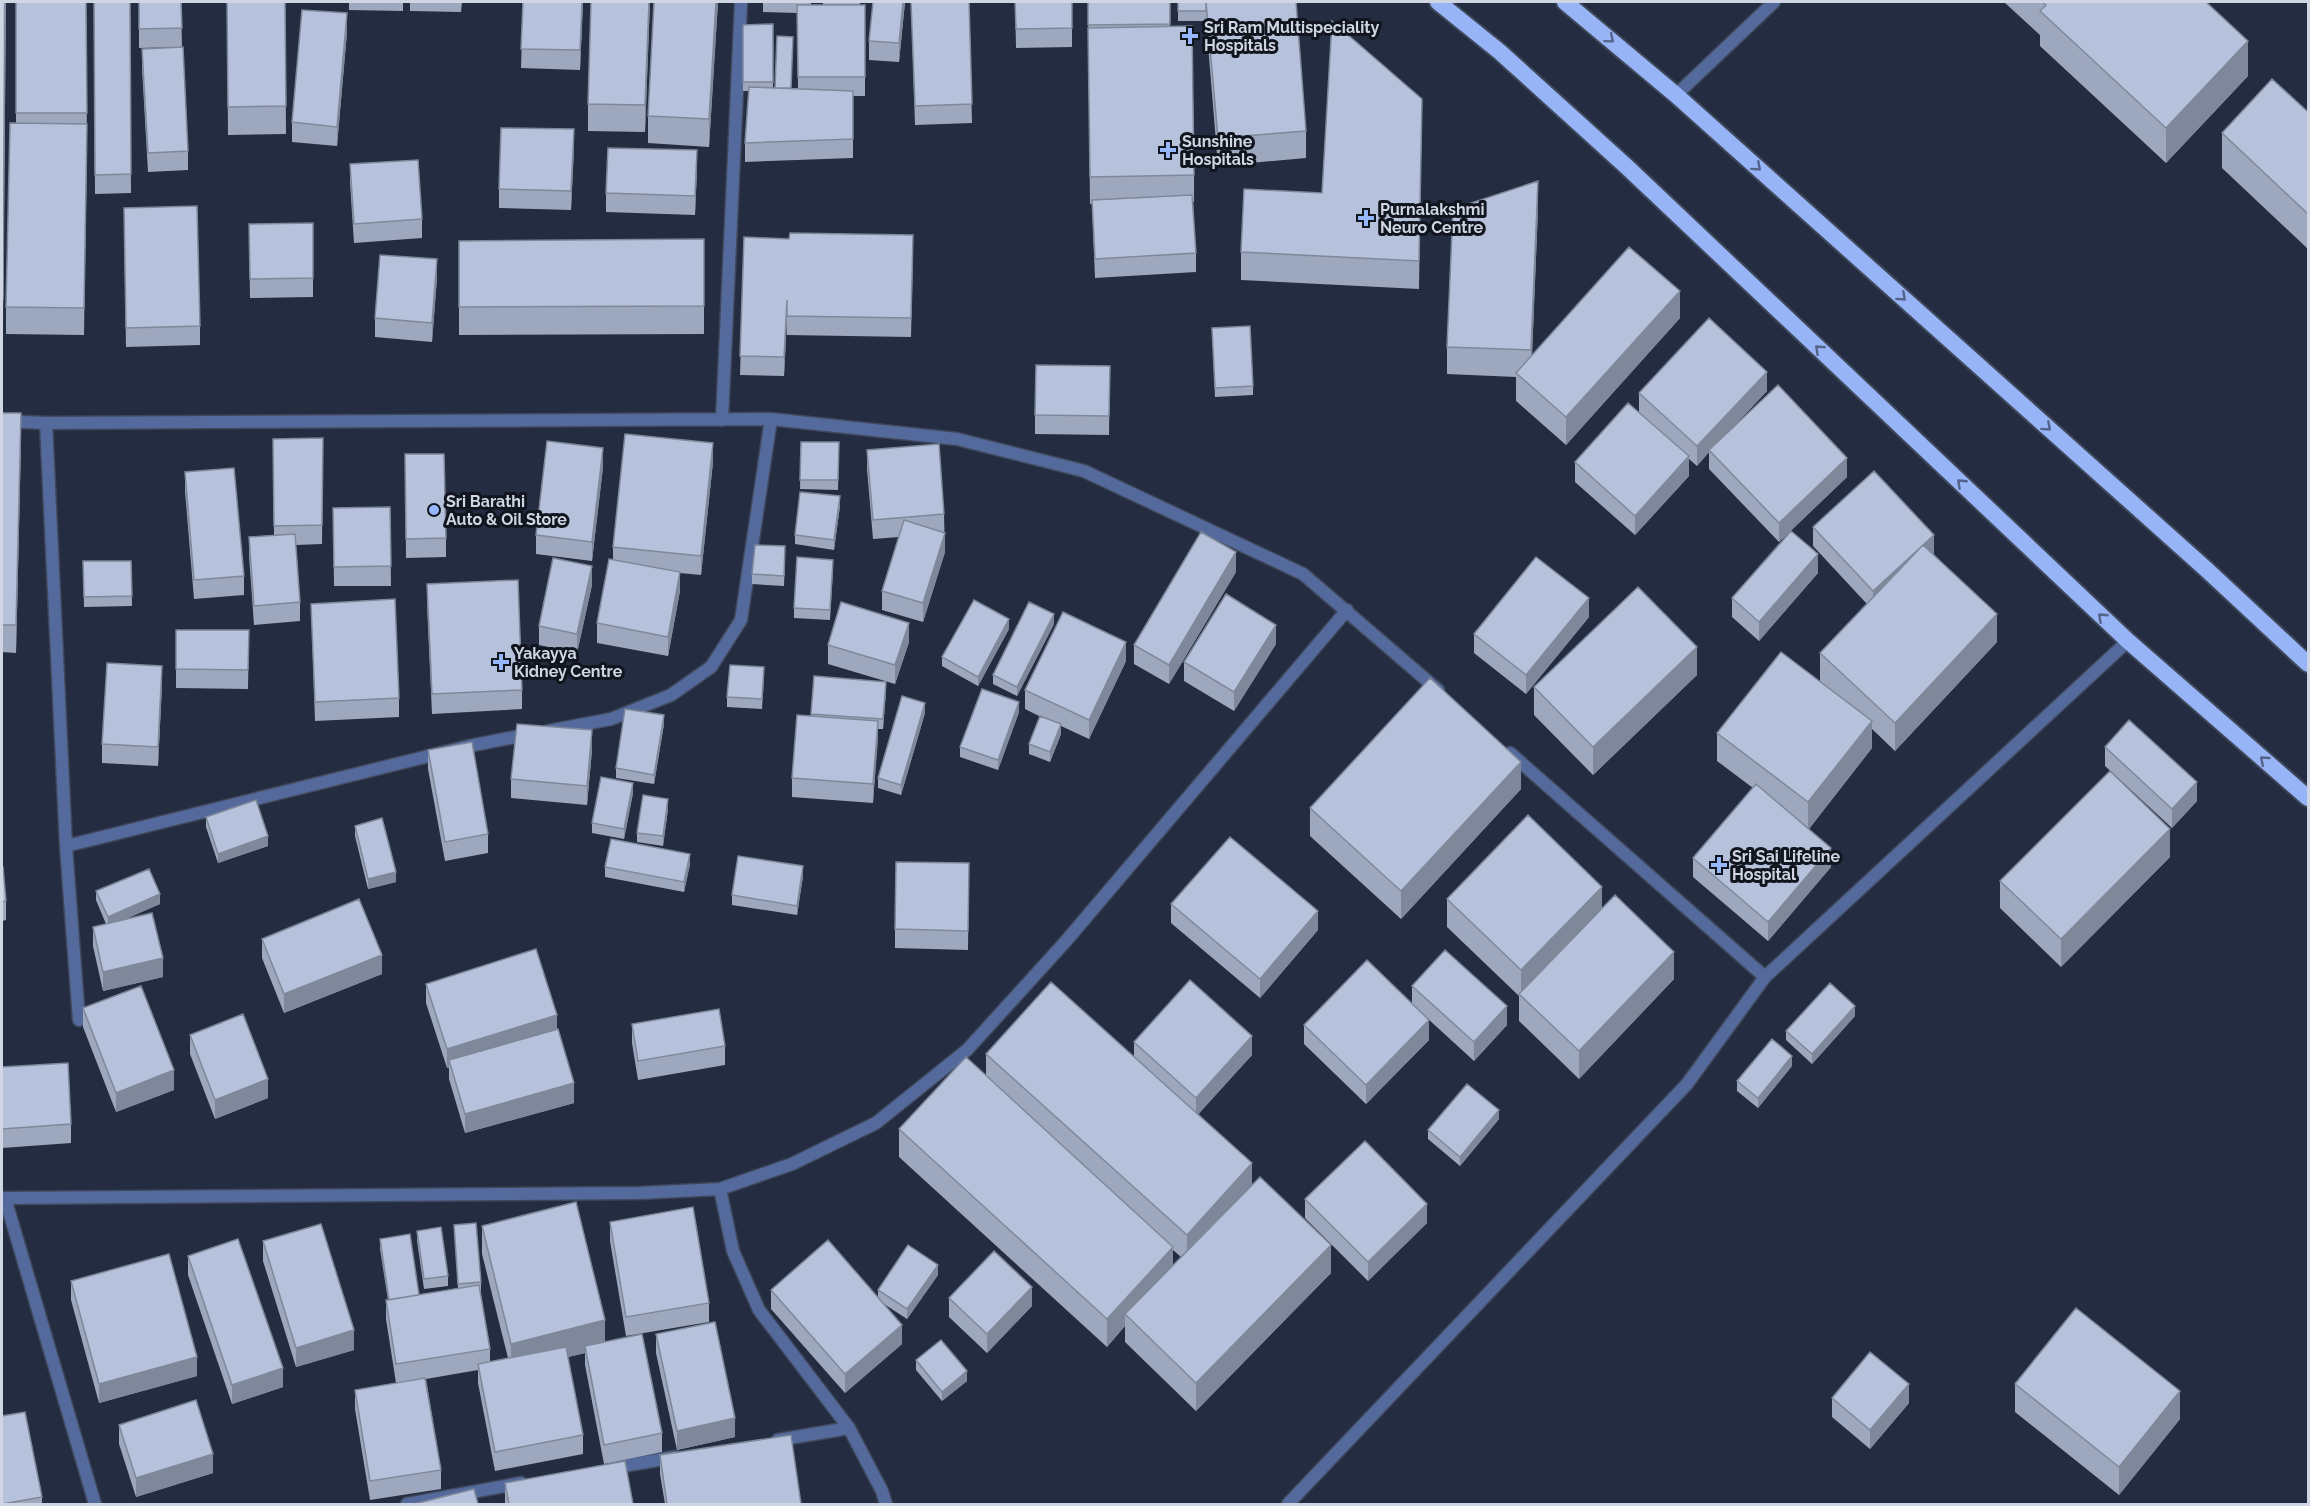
<svg xmlns="http://www.w3.org/2000/svg" width="2310" height="1506" font-family="Raleway,sans-serif">
<style>
.lines{fill:none;stroke-linecap:round;stroke-linejoin:round}
.minor-casing{stroke:#3f475a;stroke-width:15}
.trunk-casing{stroke:#3f475a;stroke-width:20}
.minor{stroke:#546a9c;stroke-width:12}
.trunk{stroke:#97b4f6;stroke-width:16}
.wall{fill:#9da7bd;fill-rule:evenodd}
.shaded-wall{fill:#7f889a}
.building{fill:#b6c2dc;stroke:#7f889a;stroke-width:1.5}
.oneway{stroke:#54648a}
.poi-dot{fill:#96b6fd;stroke:#11151e;stroke-width:2}
.labels{text-anchor:middle;stroke-width:6;stroke-linejoin:round;paint-order:stroke}
.poi-label{font-size:16px;font-weight:bold;fill:#cfd5e2;stroke:#11151e;text-anchor:start}
</style>
<rect width="100%" height="100%" fill="#232c40"/>
<g class="lines">
<defs>
<path id="minor" d="M1676,95L1774,2
M722,420L741,2
M2,421L46,423L771,419L957,439L1084,471L1303,574L1438,690
M46,423L66,846L79,1020
M548,731L611,719L671,695L711,667L741,620L771,419
M1510,753L1765,977
M66,846L469,746L530,734
M720,1189L733,1251L759,1310L849,1428L882,1491L886,1504
M2,1198H5L95,1504
M5,1198L639,1193L720,1189L792,1164L876,1123L967,1050L1066,941L1347,610
M778,1440L849,1428
M612,1468L675,1457
M407,1504L521,1483
M1288,1504L1687,1084L1765,977L2128,641"/>
<path id="trunk" d="M1438,2L1500,52L1627,167L2128,641L2308,798
M1565,2L1676,95L2207,570L2308,664"/>
</defs>
<!-- minor casing -->
<use href="#minor" class="minor-casing"/>
<!-- trunk casing -->
<use href="#trunk" class="trunk-casing"/>
<!-- minor -->
<use href="#minor" class="minor"/>
<!-- trunk -->
<use href="#trunk" class="trunk"/>
</g>
<!-- wall -->
<path class="wall" d="M2,2H6L3,326H2Z
M16,2H86L87,151L84,335L6,334V307L16,123Z
M94,2H130L131,193L95,194Z
M139,2H181L182,47L139,48Z
M227,2H285L286,134L228,135Z
M349,2H403V11L349,10Z
M410,2H462L461,12L410,11Z
M523,2H583L580,70L521,68Z
M591,2H650L645,132L588,131V104Z
M718,2L709,147L648,143V116Z
M763,2H811V5H823V2H860V5H865V96H853V158L745,162V143L749,91H743V25L773,24V88H798L797,13L763,12Z
M905,2L899,62L869,60V41Z
M911,2H969L972,123L915,125Z
M1015,2H1072V47L1016,48Z
M1088,2H1170V27L1194,175V202H1193L1196,253V272L1095,278L1092,204H1090Z
M1178,2H1296L1306,131V158L1218,166L1206,21H1178Z
M2004,2H2206L2248,76L2166,163L2040,46V35Z
M347,32L337,146L292,142V122Z
M142,49L188,151V170L148,172L142,68Z
M1422,99L1419,289L1241,280V252L1322,193Z
M2308,110V249L2222,168V133L2307,111Z
M574,148L571,210L499,208V189Z
M350,164L422,219V238L354,243L350,183Z
M697,169L695,215L606,212V193Z
M1538,209L1532,356L1680,318L1566,445L1516,401V377L1447,374V347Z
M313,223V297L250,298L249,224Z
M124,227L200,326V345L126,347Z
M744,237L913,254L911,337L787,335V319L784,376L740,375Z
M704,239V334L459,335V241Z
M437,278L432,342L375,337V318Z
M1212,328L1253,386V395L1215,397Z
M1110,366L1109,435L1035,434V415Z
M1767,391L1730,430L1847,477L1779,542L1709,469V452L1697,466L1689,459V476L1635,535L1575,482V462L1639,412V393Z
M2,413L21,441L16,653L2,652Z
M323,438L322,544L296,545L300,602V621L254,625L249,556V537L274,535L273,439Z
M801,442H839L838,490L800,489Z
M867,450L944,514L945,552L923,622L882,610V591L899,537L873,539L867,469Z
M405,454L446,538V557L406,558Z
M713,462L701,575L680,573V591L668,656L597,643V623L613,560V547Z
M603,467L592,561L536,554V535Z
M185,472L244,576V595L194,599L185,491Z
M840,506L834,550L795,544V535Z
M390,507L391,586H334L333,508Z
M1813,527L1934,554L1997,642L1895,751L1872,729V748L1809,829L1831,867L1768,941L1693,877V858L1753,788L1717,761V733L1825,685L1820,681V653L1867,604L1813,546Z
M785,556L784,586L752,584V574Z
M83,561H131L132,606L84,607Z
M833,570L830,620L794,618V608Z
M1236,572L1169,684L1134,664V645Z
M1818,573L1759,641L1732,617V598Z
M427,584L522,690V709L432,714L427,604Z
M592,585L577,653L539,645V626Z
M311,604L399,698V717L315,721Z
M1589,617L1526,694L1474,653V634Z
M1054,624L1017,696L993,684V675Z
M1009,629L978,686L942,666V657Z
M176,630H249L248,689L176,688Z
M909,642L895,684L828,664V645Z
M1276,644L1234,711L1184,681V662Z
M1126,661L1089,739L1061,726V734L1050,762L1029,754V744L1045,719L1025,709V690Z
M1697,675L1593,775L1534,715V687Z
M814,676L886,691L883,729H878L873,803L792,797V778L811,716Z
M764,677L762,709L727,707V697Z
M162,685L158,766L102,763V744Z
M1019,712L998,770L960,757V747Z
M925,713L901,795L878,788V778Z
M664,724L654,784L616,778V768Z
M2105,747L2197,801L2172,828L2105,766Z
M428,750L488,834V853L445,861L428,769Z
M592,750L587,805L511,798V779Z
M1521,789L1401,919L1310,836V808Z
M633,793L624,839L592,833V823Z
M668,809L663,846L637,842V833Z
M206,817L268,846L218,863L206,827Z
M355,826L396,882L368,889L355,836Z
M2170,857L2061,967L2000,908V881Z
M969,863L968,950L895,948V929Z
M690,864L684,892L605,877V867Z
M2,867L6,901V920L2,921Z
M803,876L797,915L732,905V895Z
M96,891L160,904L125,919L163,977L103,991L93,946V927L106,924L96,900Z
M1447,899L1602,907L1674,979L1579,1079L1519,1021V996L1447,927Z
M1171,904L1318,930L1260,998L1171,923Z
M262,939L382,974L284,1013L262,958Z
M426,984L557,1029L574,1103L465,1133L449,1079V1068H447L426,1003Z
M1412,986L1507,1025L1474,1061L1427,1018L1429,1040L1366,1104L1304,1044V1025L1412,1004Z
M83,1008L174,1090L116,1112L83,1027Z
M1855,1016L1812,1064L1786,1040V1031Z
M632,1024L725,1046V1065L638,1080L632,1043Z
M190,1035L268,1098L215,1119L190,1054Z
M1134,1042L1252,1055L1198,1114L1252,1185L1331,1273L1196,1411L1125,1342V1326L1107,1347L899,1157V1129L986,1076V1054L1134,1056ZM1173,1250L1181,1257L1173,1266Z
M1792,1066L1758,1108L1737,1091V1081Z
M2,1067L71,1124V1143L2,1148Z
M1499,1119L1460,1166L1428,1139V1130Z
M1305,1199L1427,1223L1368,1281L1305,1218Z
M610,1222L709,1303V1322L626,1336L610,1241Z
M454,1225L481,1282V1292H480L490,1349V1362L508,1358L482,1254V1226L605,1342L662,1433V1452L604,1464L585,1365V1353L568,1357L583,1435V1454L495,1471L478,1383V1370L426,1379L441,1470V1489L370,1500L355,1409V1390L396,1383L386,1319V1300H388L380,1249V1239L419,1295L458,1288Z
M417,1231L448,1276V1286L424,1289L417,1241Z
M263,1241L354,1350L296,1367L263,1261Z
M188,1256L283,1387L232,1404L188,1275Z
M938,1275L907,1319L884,1304L902,1344L845,1393L771,1309V1290L878,1296V1290Z
M71,1281L197,1376L99,1403L71,1300Z
M949,1298L1032,1306L987,1353L949,1317Z
M656,1334L735,1437L677,1450L656,1353Z
M916,1360L967,1381L942,1401L916,1370Z
M2015,1384L2180,1419L2119,1495L2015,1412Z
M1832,1398L1909,1403L1870,1449L1832,1417Z
M119,1425L213,1473L136,1497L119,1444Z
M660,1455L801,1504H665L660,1474Z
M505,1483L633,1504H505Z
M42,1497V1504H2Z"/>
<!-- shaded-wall -->
<path class="shaded-wall" d="M582,2H583L580,70V50Z
M649,2H650L645,132V105Z
M716,2H718L709,147V119Z
M903,2H905L899,62V43Z
M347,13V32L337,146V127Z
M2248,41V76L2166,163V128Z
M574,129V148L571,210V191Z
M697,150V169L695,215V196Z
M1538,181V209L1531,378V350Z
M437,259V278L432,342V323Z
M1680,291V318L1566,445V417Z
M787,300V319L784,376V357Z
M1767,372V391L1711,451L1709,450V452L1697,466V446Z
M21,413V441L16,653V625Z
M713,443V462L701,575V556Z
M603,448V467L592,561V542Z
M1689,456V476L1635,535V516Z
M1847,458V477L1779,542V523Z
M840,496V506L834,550V540Z
M945,533V552L923,622V603Z
M1934,535V554L1873,610V591Z
M1236,552V572L1169,684V665Z
M1818,554V573L1759,641V622Z
M592,566V585L577,653V634Z
M680,572V591L668,656V637Z
M1589,598V617L1526,694V675Z
M1054,614V624L1017,696V687Z
M1997,614V642L1895,751V723Z
M1009,619V629L978,686V677Z
M909,623V642L895,684V665Z
M1276,625V644L1234,711V692Z
M1126,642V661L1089,739V720Z
M1697,647V675L1593,775V747Z
M162,666V685L158,766V747Z
M886,682V691L883,729V719Z
M1019,702V712L998,770V760Z
M925,703V713L901,795V785Z
M664,715V724L654,784V775Z
M878,721V740L873,803V784Z
M1872,721V748L1808,830V802Z
M1061,724V734L1050,762V752Z
M592,730V750L587,805V786Z
M1521,762V789L1401,919V891Z
M2197,782V801L2172,828V809Z
M633,783V793L624,839V829Z
M668,799V809L663,846V836Z
M2170,829V857L2061,967V939Z
M268,836V846L218,863V854Z
M1831,848V867L1768,941V922Z
M690,854V864L684,892V882Z
M803,866V876L797,915V906Z
M396,872V882L368,889V879Z
M1602,887V914L1521,996V970Z
M160,894V904L108,927V917Z
M1318,911V930L1260,998V979Z
M1674,952V979L1579,1079V1051Z
M382,955V974L284,1013V994Z
M163,958V977L103,991V972Z
M1507,1006V1025L1474,1061V1042Z
M1855,1006V1016L1812,1064V1054Z
M557,1015V1034L449,1060V1068H447V1049Z
M1429,1020V1040L1366,1104V1085Z
M1252,1036V1055L1196,1117V1098Z
M1792,1056V1066L1758,1108V1098Z
M174,1070V1090L116,1112V1093Z
M268,1079V1098L215,1119V1100Z
M574,1083V1103L465,1133V1114Z
M1499,1110V1119L1460,1166V1157Z
M1252,1163V1191L1187,1263V1235Z
M1427,1204V1223L1368,1281V1262Z
M1331,1245V1273L1196,1411V1383Z
M1173,1247V1275L1125,1314V1326L1107,1347V1319Z
M938,1265V1275L907,1319V1309Z
M1032,1287V1306L987,1353V1334Z
M605,1320V1348L585,1346V1353L511,1371V1344Z
M902,1325V1344L845,1393V1374Z
M354,1330V1350L296,1367V1348Z
M197,1357V1376L99,1403V1384Z
M283,1368V1387L232,1404V1385Z
M967,1371V1381L942,1401V1392Z
M1909,1384V1403L1870,1449V1430Z
M2180,1391V1419L2119,1495V1467Z
M735,1418V1437L677,1450V1431Z
M213,1454V1473L136,1497V1478Z"/>
<!-- building -->
<path class="building" d="M2,2H5L3,299H2Z
M16,2H86L87,113H16Z
M94,2H130L131,174L95,175Z
M139,2H181L182,28L139,29Z
M227,2H285L286,106L228,107Z
M523,2H582L580,50L521,49Z
M591,2H649L645,105L588,104Z
M654,2H716L709,119L648,116Z
M873,2H903L899,43L869,41Z
M911,2H969L972,104L915,106Z
M1015,2H1072V28L1016,29Z
M1088,2H1170V24L1088,25Z
M1178,2H1206V11H1178Z
M1206,2H1296L1306,131L1218,138Z
M2042,2H2206L2248,41L2166,128L2040,11L2046,5Z
M797,5H865V77H798Z
M302,10L347,13L337,127L292,122Z
M1332,21L1422,99L1419,261L1241,252L1244,189L1322,193Z
M773,24V82H743V25Z
M1192,26L1194,175L1090,177L1088,28Z
M777,36L793,37L791,88H775Z
M183,47L188,151L148,153L142,49Z
M2272,79L2307,111L2308,110V214L2222,133Z
M749,87L853,91V139L745,143Z
M10,123L87,124L84,308L6,307Z
M501,128L574,129L571,191L499,189Z
M608,148L697,150L695,196L606,193Z
M418,160L422,219L354,224L350,164Z
M1538,181L1531,350L1447,347L1453,209Z
M1192,195L1196,253L1095,259L1092,200Z
M197,206L200,326L126,328L124,208Z
M313,223V278L250,279L249,224Z
M790,233L913,235L911,318L787,316V300L784,357L740,356L744,237L789,239Z
M704,239V306L459,307V241Z
M1629,247L1680,291L1566,417L1516,373Z
M380,255L437,259L432,323L375,318Z
M1709,318L1767,372L1697,446L1639,393Z
M1250,326L1253,386L1215,388L1212,328Z
M1036,365L1110,366L1109,416L1035,415Z
M1778,385L1847,458L1779,523L1709,450Z
M1628,403L1689,456L1635,516L1575,462Z
M2,413H21L16,625H2Z
M625,434L713,443L701,556L613,547Z
M323,438L322,525L274,526L273,439Z
M547,441L603,448L592,542L536,535Z
M801,442H839L838,480H800Z
M939,444L944,514L873,520L867,450Z
M405,454H444L446,538L406,539Z
M234,468L244,576L194,580L185,472Z
M1874,471L1934,535L1873,591L1813,527Z
M800,492L840,496L834,540L795,535Z
M390,507L391,566L334,567L333,508Z
M904,520L945,533L923,603L882,591Z
M1791,531L1818,554L1759,622L1732,598Z
M1201,532L1236,552L1169,665L1134,645Z
M295,534L300,602L254,606L249,537Z
M755,545L785,546L784,576L752,574Z
M1923,545L1997,614L1895,723L1820,653Z
M797,557L833,560L830,610L794,608Z
M1536,557L1589,598L1526,675L1474,634Z
M553,558L592,566L577,634L539,626Z
M609,559L680,572L668,637L597,623Z
M83,561H131L132,596L84,597Z
M518,580L522,690L432,694L427,584Z
M1638,587L1697,647L1593,747L1534,687Z
M1226,594L1276,625L1234,692L1184,662Z
M395,599L399,698L315,702L311,604Z
M974,600L1009,619L978,677L942,657Z
M841,602L909,623L895,665L828,645Z
M1029,602L1054,614L1017,687L993,675Z
M1063,612L1126,642L1089,720L1025,690Z
M176,630H249L248,670L176,669Z
M1781,652L1872,721L1808,802L1717,733Z
M107,663L162,666L158,747L102,744Z
M730,665L764,667L762,699L727,697Z
M814,676L886,682L883,719L811,714Z
M1430,678L1521,762L1401,891L1310,808Z
M982,689L1019,702L998,760L960,747Z
M902,696L925,703L901,785L878,778Z
M625,709L664,715L654,775L616,768Z
M797,715L878,721L873,784L792,778Z
M1040,716L1061,724L1050,752L1029,744Z
M2129,720L2197,782L2172,809L2105,747Z
M517,724L592,730L587,786L511,779Z
M472,742L488,834L445,842L428,750Z
M2110,771L2170,829L2061,939L2000,881Z
M601,777L633,783L624,829L592,823Z
M1756,784L1831,848L1768,922L1693,858Z
M643,795L668,799L663,836L637,833Z
M256,800L268,836L218,854L206,817Z
M1528,815L1602,887L1521,970L1447,899Z
M382,818L396,872L368,879L355,826Z
M1230,837L1318,911L1260,979L1171,904Z
M611,839L690,854L684,882L605,867Z
M738,856L803,866L797,906L732,895Z
M896,862L969,863L968,931L895,929Z
M2,867H3L6,901L2,902Z
M149,869L160,894L108,917L96,891Z
M1615,895L1674,952L1579,1051L1519,994Z
M359,899L382,955L284,994L262,939Z
M152,913L163,958L103,972L93,927Z
M536,949L557,1015L447,1049L426,984Z
M1445,950L1507,1006L1474,1042L1412,986Z
M1367,960L1429,1020L1366,1085L1304,1025Z
M1190,980L1252,1036L1196,1098L1134,1042Z
M1051,982L1252,1163L1187,1235L986,1054Z
M1830,983L1855,1006L1812,1054L1786,1031Z
M141,986L174,1070L116,1093L83,1008Z
M719,1009L725,1046L638,1061L632,1024Z
M243,1014L268,1079L215,1100L190,1035Z
M558,1029L574,1083L465,1114L449,1060Z
M1772,1039L1792,1056L1758,1098L1737,1081Z
M966,1057L1173,1247L1107,1319L899,1129Z
M68,1063L71,1124L2,1129V1067Z
M1467,1084L1499,1110L1460,1157L1428,1130Z
M1365,1141L1427,1204L1368,1262L1305,1199Z
M1260,1177L1331,1245L1196,1383L1125,1314Z
M576,1202L605,1320L511,1344L482,1226Z
M693,1207L709,1303L626,1317L610,1222Z
M476,1223L481,1282L458,1284L454,1225Z
M321,1224L354,1330L296,1348L263,1241Z
M441,1227L448,1276L424,1279L417,1231Z
M410,1234L419,1295L389,1300L380,1239Z
M238,1239L283,1368L232,1385L188,1256Z
M828,1240L902,1325L845,1374L771,1290Z
M908,1245L938,1265L907,1309L878,1290Z
M994,1251L1032,1287L987,1334L949,1298Z
M169,1254L197,1357L99,1384L71,1281Z
M479,1285L490,1349L396,1364L386,1300Z
M2076,1308L2180,1391L2119,1467L2015,1384Z
M715,1322L735,1418L677,1431L656,1334Z
M642,1334L662,1433L604,1445L585,1346Z
M941,1340L967,1371L942,1392L916,1360Z
M566,1347L583,1435L495,1452L478,1364Z
M1870,1352L1909,1384L1870,1430L1832,1398Z
M425,1378L441,1470L370,1481L355,1390Z
M196,1400L213,1454L136,1478L119,1425Z
M25,1412L42,1497L2,1504V1416Z
M791,1435L801,1504H667L660,1455Z
M625,1461L633,1504H509L505,1483Z
M474,1489L478,1504H414Z"/>
<!-- one-way arrows -->
<defs><path id="oneway-chevron" d="M-2-3.5L2.5 0L-2 3.5" fill="none" stroke-width="1.6" stroke-linecap="round" stroke-linejoin="round" transform="scale(1.5)"/></defs>
<g class="oneway">
<use href="#oneway-chevron" transform="translate(1610 39) rotate(40)"/>
<use href="#oneway-chevron" transform="translate(1757 167) rotate(42)"/>
<use href="#oneway-chevron" transform="translate(1902 297) rotate(42)"/>
<use href="#oneway-chevron" transform="translate(1819 349) rotate(-137)"/>
<use href="#oneway-chevron" transform="translate(2047 427) rotate(42)"/>
<use href="#oneway-chevron" transform="translate(1961 483) rotate(-137)"/>
<use href="#oneway-chevron" transform="translate(2102 617) rotate(-137)"/>
<use href="#oneway-chevron" transform="translate(2264 760) rotate(-139)"/>
</g>
<!-- markers -->
<g class="poi-dot">
<path d="M1187 27h6v6h6v6h-6v6h-6v-6h-6v-6h6z"/>
<path d="M1165 141h6v6h6v6h-6v6h-6v-6h-6v-6h6z"/>
<path d="M1363 209h6v6h6v6h-6v6h-6v-6h-6v-6h6z"/>
<circle cx="434" cy="510" r="6"/>
<path d="M498 653h6v6h6v6h-6v6h-6v-6h-6v-6h6z"/>
<path d="M1716 856h6v6h6v6h-6v6h-6v-6h-6v-6h6z"/>
</g>
<g class="labels">
<!-- poi labels -->
<g class="poi-label">
<text x="1204" y="33">Sri Ram Multispeciality<tspan x="1204" dy="18">Hospitals</tspan></text>
<text x="1182" y="147">Sunshine<tspan x="1182" dy="18">Hospitals</tspan></text>
<text x="1380" y="215">Purnalakshmi<tspan x="1380" dy="18">Neuro Centre</tspan></text>
<text x="446" y="507">Sri Barathi<tspan x="446" dy="18">Auto &amp; Oil Store</tspan></text>
<text x="514" y="659">Yakayya<tspan x="514" dy="18">Kidney Centre</tspan></text>
<text x="1732" y="862">Sri Sai Lifeline<tspan x="1732" dy="18">Hospital</tspan></text>
</g>
</g>
<!-- border -->
<rect width="2310" height="1506" fill="none" stroke="#cfd5e2" stroke-width="6"/>
</svg>
